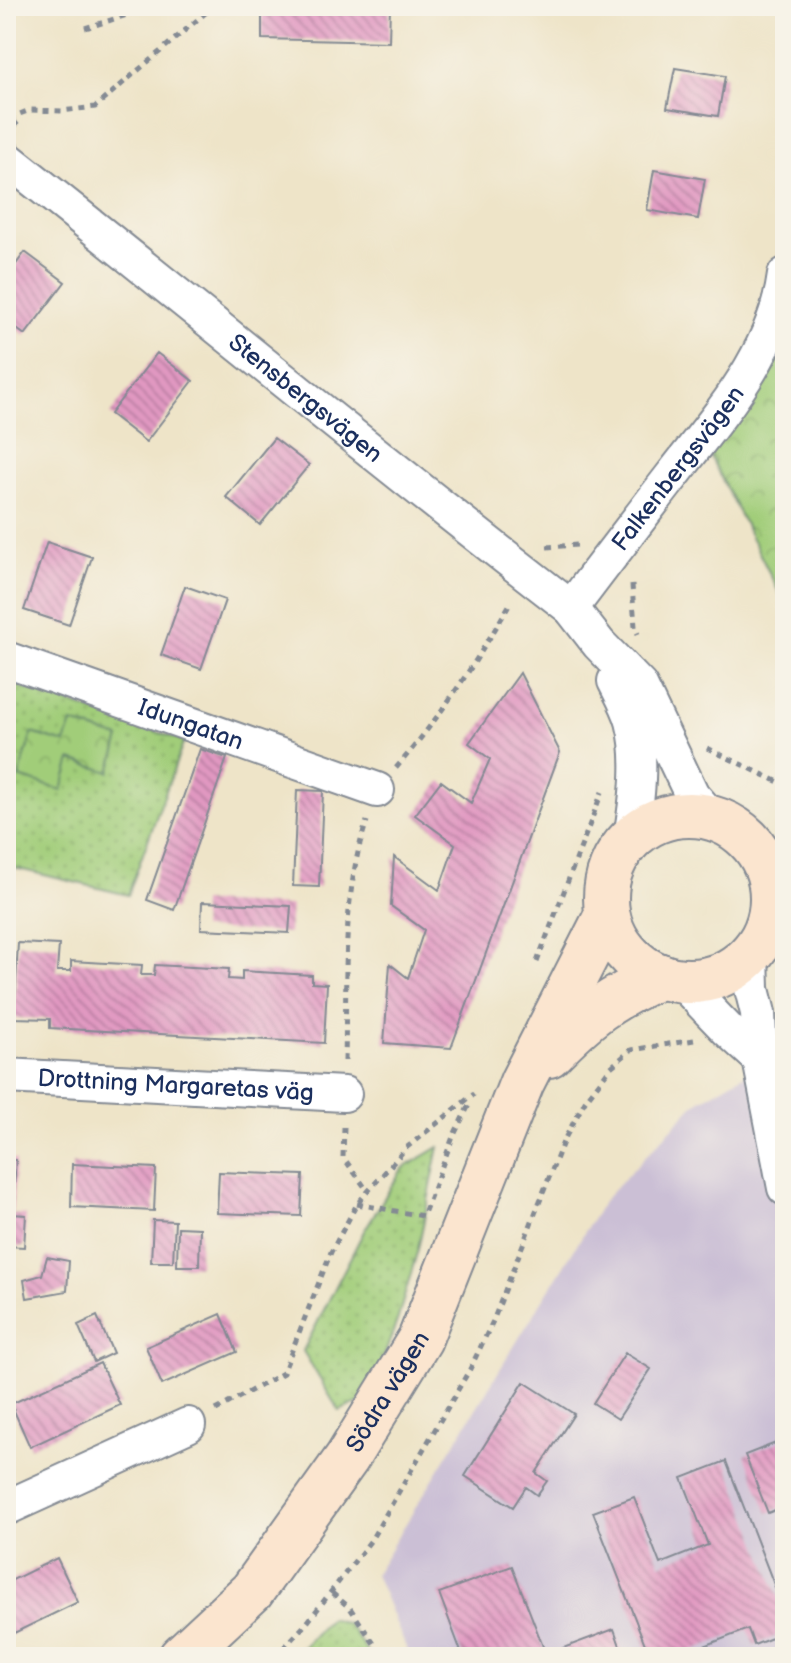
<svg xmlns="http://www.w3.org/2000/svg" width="791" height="1663" font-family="'Balsamiq Sans',sans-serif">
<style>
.industrial{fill:#cbbfd5}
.grass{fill:url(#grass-dots);stroke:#5e7e6c;stroke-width:2;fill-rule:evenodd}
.park{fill:url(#park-crowns);stroke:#5e7e6c;stroke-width:2}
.building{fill:url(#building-back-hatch)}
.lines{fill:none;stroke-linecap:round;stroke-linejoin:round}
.lane-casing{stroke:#848a93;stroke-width:20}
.street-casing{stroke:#848a93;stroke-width:38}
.secondary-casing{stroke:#848a93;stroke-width:48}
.path{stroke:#848a93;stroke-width:5;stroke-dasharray:6 6;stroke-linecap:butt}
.lane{stroke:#fff;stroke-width:16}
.street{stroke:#fff;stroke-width:34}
.secondary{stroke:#fbe5cf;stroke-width:44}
.labels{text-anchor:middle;stroke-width:7;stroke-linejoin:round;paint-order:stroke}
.street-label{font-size:24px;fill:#1b2f5e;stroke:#f7f3e8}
</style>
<defs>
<pattern id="grass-dots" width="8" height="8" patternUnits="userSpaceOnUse" patternTransform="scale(2)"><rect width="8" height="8" fill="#a1cd79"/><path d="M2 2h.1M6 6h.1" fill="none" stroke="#8ab06b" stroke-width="1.8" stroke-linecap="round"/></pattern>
<pattern id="park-crowns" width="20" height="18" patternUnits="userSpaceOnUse" patternTransform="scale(2)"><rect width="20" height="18" fill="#a1cd79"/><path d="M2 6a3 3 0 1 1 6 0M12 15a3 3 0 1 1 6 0" fill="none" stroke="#8ab06b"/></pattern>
<pattern id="building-back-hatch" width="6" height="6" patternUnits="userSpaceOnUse" patternTransform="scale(2)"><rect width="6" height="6" fill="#e198c1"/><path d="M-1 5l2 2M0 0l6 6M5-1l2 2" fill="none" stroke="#b67ca0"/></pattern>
</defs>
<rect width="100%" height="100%" fill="#f7f3e8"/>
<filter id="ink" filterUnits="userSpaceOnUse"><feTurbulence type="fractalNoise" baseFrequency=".0125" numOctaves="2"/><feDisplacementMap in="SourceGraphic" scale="16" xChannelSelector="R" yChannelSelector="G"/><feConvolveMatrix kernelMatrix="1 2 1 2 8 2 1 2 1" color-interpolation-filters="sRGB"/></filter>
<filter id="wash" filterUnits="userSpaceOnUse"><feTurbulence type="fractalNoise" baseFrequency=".006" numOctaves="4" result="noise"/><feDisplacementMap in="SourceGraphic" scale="32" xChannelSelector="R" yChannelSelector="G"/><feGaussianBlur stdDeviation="1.8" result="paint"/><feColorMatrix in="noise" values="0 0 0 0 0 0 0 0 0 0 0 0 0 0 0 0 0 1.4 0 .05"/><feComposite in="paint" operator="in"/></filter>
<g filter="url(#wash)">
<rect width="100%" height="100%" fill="#eee4c8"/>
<!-- industrial -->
<path class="industrial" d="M785,1051V1657H410L375,1574L521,1335L605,1199L696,1103Z"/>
<!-- grass -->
<path class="grass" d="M6,682L184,741L128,895L6,866ZM32,733L65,744L19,777Z
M439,1147L418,1249L398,1318L369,1398L339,1411L303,1351L364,1231L402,1169Z
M330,1618L348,1624L371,1657H293Z"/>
<!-- park -->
<path class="park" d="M785,296V604L701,438Z
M72,723L120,738L110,772L71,760L62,790L19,777L32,733L65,743Z"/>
<g id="blocks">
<!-- building -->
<path class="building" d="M262,6H390L389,42L262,39Z
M675,68L725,76L718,116L667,108Z
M654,170L705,179L698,219L647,210Z
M25,252L65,282L25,335L6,321V278Z
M157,353L193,381L146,442L110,414Z
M274,438L309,465L260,525L226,497Z
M47,542L92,557L69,625L24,610Z
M185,586L225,600L201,669L161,655Z
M520,673L560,752L451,1048L384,1043L390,964L408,978L424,930L391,906L394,857L439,890L455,844L415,815L441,781L471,803L490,759L469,743Z
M200,749L227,758L174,910L147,900Z
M297,790L323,791L319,887L293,886Z
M202,902L291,906L289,933L201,929Z
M18,943L59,945L57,971H71V961L142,965L141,975H154L155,965L229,969L228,979L242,980V971L312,975V983L327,984L324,1043L50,1028V1019L14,1018Z
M6,1160H16L12,1214L26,1215L24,1247L6,1246Z
M72,1164L156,1168L154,1211L71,1207Z
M219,1172L303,1175L301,1216L217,1213Z
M153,1220L175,1221L173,1262H151Z
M178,1227L200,1228L199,1266H177Z
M47,1257L69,1261L67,1291L27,1298L24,1280L42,1275Z
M221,1314L237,1352L162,1385L146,1347Z
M97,1316L113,1353L94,1362L78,1325Z
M625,1353L651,1369L618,1419L593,1403Z
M100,1363L120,1405L30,1447L11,1404Z
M524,1382L574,1414L536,1473L547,1481L537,1495L526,1487L513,1507L465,1476Z
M781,1441L785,1450V1506L768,1513L745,1455Z
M726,1461L785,1613V1633L754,1645L748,1629L676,1657H650L593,1512L634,1497L660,1564L708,1545L682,1478Z
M57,1558L78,1602L6,1637V1583Z
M512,1566L547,1657H463L439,1593Z
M614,1629L624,1657H566L563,1648Z"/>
</g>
</g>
<g filter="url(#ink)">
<use href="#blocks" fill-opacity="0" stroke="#848a93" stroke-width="2"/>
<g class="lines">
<defs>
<path id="lane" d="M760,1059L785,1049"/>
<g id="street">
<path id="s1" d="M6,158C195,307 380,461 571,608L599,644L640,686L692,795L712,818"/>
<path id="s2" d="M571,608C604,564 638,520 672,476C719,415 775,354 785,275"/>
<path id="s3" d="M6,659L377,790"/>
<path d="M615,681C621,693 629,707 633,721C643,758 637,801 631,838"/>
<path d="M751,953L752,989L758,1013L760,1059L785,1188"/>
<path d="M680,980L728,1030L760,1059"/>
<path id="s4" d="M6,1076L344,1094"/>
<path d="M6,1508L188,1425"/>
</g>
<g id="secondary">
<circle cx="689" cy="898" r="83"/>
<path d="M549,1055C587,1016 610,998 661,976"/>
<path id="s5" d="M181,1657L252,1591L347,1458L420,1339L522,1082L607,915"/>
</g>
</defs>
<!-- lane casing -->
<use href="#lane" class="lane-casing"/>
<!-- street casing -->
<use href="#street" class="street-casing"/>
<!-- secondary casing -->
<use href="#secondary" class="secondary-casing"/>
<!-- path -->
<path class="path" d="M85,28L157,6
M6,112L18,126
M9,118L30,110L62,111L95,107L210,9L203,6
M547,547L577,545
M632,585L635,627L638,634
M707,748L785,785
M396,768C441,716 477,661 511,602
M537,962L602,792
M345,1061C347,982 341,896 367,821
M344,1127L343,1157L367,1190
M357,1204L423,1216L453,1137L469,1105
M216,1410L283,1373L331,1252L357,1204L406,1148L474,1094
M332,1593L350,1608L383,1657
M275,1657L306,1624L371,1540L470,1369L493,1321L563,1142L585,1101L611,1067L631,1050L694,1040"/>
<!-- lane -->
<use href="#lane" class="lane"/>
<!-- street -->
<use href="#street" class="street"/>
<!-- secondary -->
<use href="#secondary" class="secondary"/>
</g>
</g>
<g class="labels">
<!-- street labels -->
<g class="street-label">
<text dy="8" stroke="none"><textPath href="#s1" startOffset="384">Stensbergsvägen</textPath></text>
<text dy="8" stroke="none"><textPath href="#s2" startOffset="176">Falkenbergsvägen</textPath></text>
<text dy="8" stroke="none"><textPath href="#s3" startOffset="196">Idungatan</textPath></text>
<text dy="8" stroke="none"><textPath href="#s4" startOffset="170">Drottning Margaretas väg</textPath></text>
<text dy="8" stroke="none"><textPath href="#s5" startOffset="338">Södra vägen</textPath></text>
</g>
</g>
<!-- margin -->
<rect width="791" height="1663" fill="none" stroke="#f7f3e8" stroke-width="32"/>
</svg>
